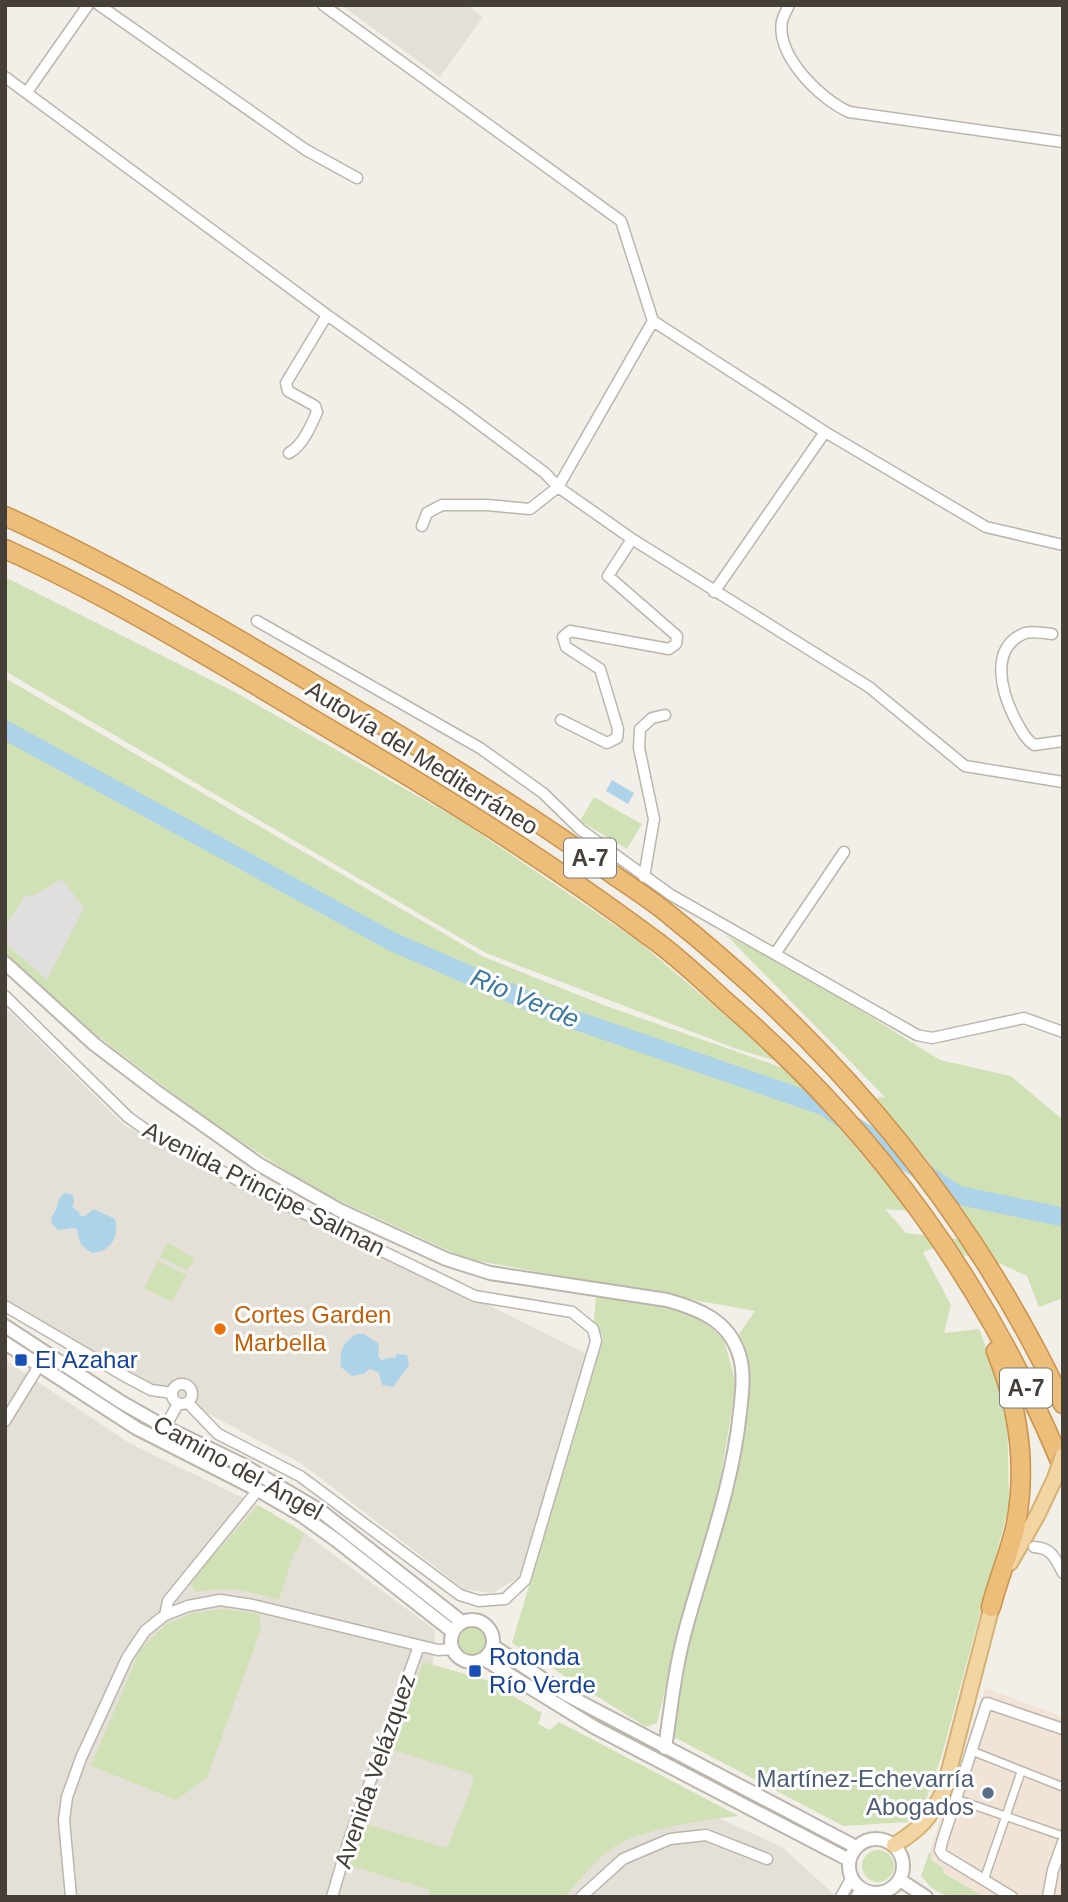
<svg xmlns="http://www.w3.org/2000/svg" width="1068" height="1902" font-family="Arial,sans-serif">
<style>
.residential{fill:#e5e0d7}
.commercial{fill:#f1e4d6}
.green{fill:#d1e1b6}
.parking{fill:#e1dfdd}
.water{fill:#acd3e7}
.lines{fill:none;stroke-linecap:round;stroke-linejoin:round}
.river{stroke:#acd3e7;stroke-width:19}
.pedestrian-casing{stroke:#bcb5ac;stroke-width:10}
.minor-casing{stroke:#bcb5ac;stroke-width:13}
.tertiary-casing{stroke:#bcb5ac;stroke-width:16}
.primary-casing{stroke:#d5b173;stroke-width:18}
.motorway-casing{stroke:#ca924a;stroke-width:21}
.pedestrian{stroke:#fff;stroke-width:7}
.minor{stroke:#fff;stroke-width:10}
.tertiary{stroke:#fff;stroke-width:12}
.primary{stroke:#f2d5a2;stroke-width:14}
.motorway{stroke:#ecbe79;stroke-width:18}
.primary-bridge-casing{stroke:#d5b173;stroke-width:18;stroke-linecap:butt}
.primary-bridge{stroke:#f2d5a2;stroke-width:14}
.food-dot{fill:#e8710a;stroke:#fff;stroke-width:2.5}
.transit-dot{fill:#1a4fb4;stroke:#fff;stroke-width:2.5}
.service-dot{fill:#5c6f8a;stroke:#fff;stroke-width:2.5}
.labels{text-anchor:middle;stroke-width:6;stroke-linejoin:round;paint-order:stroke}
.shield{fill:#fff;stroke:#7d7974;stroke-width:2}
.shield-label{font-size:23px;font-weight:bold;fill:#453f38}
.street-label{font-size:24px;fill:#453f38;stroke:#fff}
.food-label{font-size:24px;fill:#c56008;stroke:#fff;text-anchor:start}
.transit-label{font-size:24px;fill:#164399;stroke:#fff;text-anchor:start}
.service-label{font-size:24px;fill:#4e5e75;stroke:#fff;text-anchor:end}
.water-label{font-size:26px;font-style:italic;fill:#3c7a9d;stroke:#fff}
</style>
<rect width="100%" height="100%" fill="#f2efe9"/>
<!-- residential -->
<path class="residential" d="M341,5H467L483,17L440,77Z
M5,1007L125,1126L589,1355L523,1575L492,1593L464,1589L302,1464L104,1358L5,1300Z
M5,1360L131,1444L258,1505L298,1528L435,1630L433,1665L486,1680L472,1785L428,1897H5Z
M686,1803L782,1847L837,1897H558L614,1835Z"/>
<!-- commercial -->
<path class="commercial" d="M985,1688L1063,1717V1881L1061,1897H985L944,1872L943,1868L930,1859L929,1853Z"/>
<!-- green -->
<path class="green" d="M5,577L233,691L463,822L638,941L780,1062L737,1049L486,953L5,671Z
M5,678L484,957L606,1006L789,1070L910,1211L885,1209L906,1233L984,1242L945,1182L876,1098L885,1097L726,935L810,979L940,1060L1011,1076L1063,1120V1298L1039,1307L1027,1276L1001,1264L934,1248L923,1252L951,1305L944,1333L979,1329L1007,1402L1009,1507L941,1758L923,1808L908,1822L843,1826L674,1737L692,1619L712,1567L736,1482L750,1377L739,1334L755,1311L467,1259L316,1190L205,1118L78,1021L5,954Z
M594,797L642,824L627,849L580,821Z
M168,1243L195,1258L187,1271L160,1257Z
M158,1261L186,1275L172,1302L144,1288Z
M596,1294L674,1306L704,1321L724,1340L736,1384L717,1500L680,1629L657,1723L646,1727L512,1643L603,1338L594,1321Z
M258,1505L304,1533L297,1551L294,1552L279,1600C247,1590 229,1586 196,1592L189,1583Z
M224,1609L259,1614L261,1629L207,1778L176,1800L91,1766L140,1650L165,1625L192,1613Z
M458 1641a15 15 0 1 1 30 0a15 15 0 1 1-30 0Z
M423,1662L486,1680L542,1713L538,1724L550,1730L559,1722L739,1816C706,1819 639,1829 611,1849C594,1862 579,1880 565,1897H428L430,1890L348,1865L363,1823L447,1848L472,1785L473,1775L390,1749Z
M862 1866a16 16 0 1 1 32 0a16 16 0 1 1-32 0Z
M929,1853L932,1854L931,1860L943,1868L944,1873L985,1897C956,1897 940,1901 921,1876Z"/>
<!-- parking -->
<path class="parking" d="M62,879L84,908L47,980L5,943V927L25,896L35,895Z"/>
<!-- water -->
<path class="water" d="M612,780L634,793L628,804L606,791Z
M66,1193L73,1195L74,1202L72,1207L79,1212L80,1216H85L94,1209L115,1219C119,1237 111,1252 92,1253L82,1246C72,1225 86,1227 58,1230L52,1224L51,1217C60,1209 55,1197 66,1193Z
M357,1334H364L379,1344L378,1356L382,1361L386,1358H395L397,1354L407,1355L409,1365L393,1387L382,1385L379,1373L370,1369L363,1374L352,1376L341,1367C339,1351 343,1342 357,1334Z"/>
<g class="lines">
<!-- river -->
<path class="river" d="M5,730L393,942L563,1016L824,1106L957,1195L1063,1217"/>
<defs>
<path id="pedestrian" d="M972,1751L1063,1787
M956,1799L1063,1836
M984,1880L1021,1772"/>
<path id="minor" d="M99,5L306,150L357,178
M323,5L621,221L653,321L825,432L986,527L1063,545
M789,5C787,10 783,16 782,21C776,56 820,99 849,112L1063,142
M5,77L327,315L458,408L545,473L558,487L632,539L869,687L965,766L1063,782
M27,92L88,5
M289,453C303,445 311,426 317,412L315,406L288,391L286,383L327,315
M422,526L427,513L442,505H487L530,509L558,487L653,321
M714,592L825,432
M257,621L480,748L543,793L581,830L671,895L917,1035L932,1038L1024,1018L1063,1032
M1052,634C1045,633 1033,631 1025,633C988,648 1002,693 1015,719C1021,729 1024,738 1034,745L1063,741
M561,720L607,743L617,738L618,729L600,669L566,647L563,637L570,631L669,649L676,644L677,636L608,576L632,539
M644,877L654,819L639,748L640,729L652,718L665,715
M775,954L844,852
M5,996L128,1117L149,1132L256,1190L475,1296L572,1312L593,1329L596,1341L525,1580L505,1599L479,1601L460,1595L300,1476L218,1434L188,1403
M5,1306L121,1374L151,1390L172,1393
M172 1394a10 10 0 1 1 20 0a10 10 0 1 1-20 0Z
M5,1421L40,1364
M165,1427L178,1404
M1034,1547C1052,1548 1055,1558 1063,1573
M165,1615L168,1601L258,1490
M71,1897L64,1820L67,1797L81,1758L127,1658L145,1631L165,1615L188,1606L220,1600L253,1605L438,1650L453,1649
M332,1897L348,1843L419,1646
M581,1897L623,1859L670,1839L706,1835L767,1859
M841,1897L851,1879
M856,1897L861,1890
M1012,1897L943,1855L940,1850L942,1842L987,1703L1063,1729
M1048,1897L1053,1870L1063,1842"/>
<path id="tertiary" d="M5,963L94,1044L161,1095L260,1165L339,1210L446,1259L490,1273L667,1300C699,1309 728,1320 739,1354C745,1372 742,1394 740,1412C732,1489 706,1554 686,1628C675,1667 671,1708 665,1748
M5,1326L121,1402L165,1427L243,1465L322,1512L462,1622
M5,1343L136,1428L258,1490L301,1515L336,1540L453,1632
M451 1641a21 21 0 1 1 42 0a21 21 0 1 1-42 0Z
M493,1646L567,1695L856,1847
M484,1659L594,1727L849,1860
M849 1866a27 27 0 1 1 54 0a27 27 0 1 1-54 0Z
M900,1880L926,1897"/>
<path id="primary" d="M1010,1563L1037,1516L1055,1478
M894,1845C921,1829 930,1818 944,1790L994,1598"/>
<path id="motorway" d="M5,516C121,569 231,634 340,700C432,754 522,809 608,871C629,886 652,900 672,917C838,1050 972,1210 1063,1404
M5,549C116,599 222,665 326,727C438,793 549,861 653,939C678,957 701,979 724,1000C876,1131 986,1282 1063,1468
M991,1607C998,1579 1010,1552 1016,1524C1027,1465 1018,1406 996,1351"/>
</defs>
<!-- pedestrian casing -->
<use href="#pedestrian" class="pedestrian-casing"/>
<!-- minor casing -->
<use href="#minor" class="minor-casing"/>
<!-- tertiary casing -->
<use href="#tertiary" class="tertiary-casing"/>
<!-- primary casing -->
<use href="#primary" class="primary-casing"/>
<!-- motorway casing -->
<use href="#motorway" class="motorway-casing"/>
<!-- pedestrian -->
<use href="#pedestrian" class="pedestrian"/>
<!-- minor -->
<use href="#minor" class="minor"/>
<!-- tertiary -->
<use href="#tertiary" class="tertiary"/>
<!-- primary -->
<use href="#primary" class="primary"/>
<!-- motorway -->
<use href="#motorway" class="motorway"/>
<defs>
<path id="primary-bridge" d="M1055,1478L1063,1455"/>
</defs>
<!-- primary-bridge casing -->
<use href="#primary-bridge" class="primary-bridge-casing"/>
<!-- primary-bridge -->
<use href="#primary-bridge" class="primary-bridge"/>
</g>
<!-- markers -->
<circle class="food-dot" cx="220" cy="1329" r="7"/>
<g class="transit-dot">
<rect x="14" y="1353" width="14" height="14" rx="3.5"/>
<rect x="468" y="1664" width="14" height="14" rx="3.5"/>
</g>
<circle class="service-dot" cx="988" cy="1793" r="7"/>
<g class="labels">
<!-- shield labels -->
<g class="shield">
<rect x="564" y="838.5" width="52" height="39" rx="5"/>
<rect x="1000" y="1368.5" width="52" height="39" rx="5"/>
</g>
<g class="shield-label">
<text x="590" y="866">A-7</text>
<text x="1026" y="1396">A-7</text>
</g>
<!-- street labels -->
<g class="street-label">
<text transform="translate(422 758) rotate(32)" y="8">Autovía del Mediterráneo</text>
<text transform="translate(264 1189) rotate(27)" y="8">Avenida Principe Salman</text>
<text transform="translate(238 1468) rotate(29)" y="8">Camino del Ángel</text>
<text transform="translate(375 1771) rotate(-71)" y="8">Avenida Velázquez</text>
</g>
<!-- food labels -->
<g class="food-label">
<text x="234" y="1323">Cortes Garden<tspan x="234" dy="28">Marbella</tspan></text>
</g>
<!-- transit labels -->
<g class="transit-label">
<text x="35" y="1368">El Azahar</text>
<text x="489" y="1665">Rotonda<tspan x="489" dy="28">Río Verde</tspan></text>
</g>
<!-- service labels -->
<g class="service-label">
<text x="974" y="1787">Martínez-Echevarría<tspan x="974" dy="28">Abogados</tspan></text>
</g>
<!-- water labels -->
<g class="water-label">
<text transform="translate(525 998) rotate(23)" y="9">Rio Verde</text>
</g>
</g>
<!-- border -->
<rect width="1068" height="1902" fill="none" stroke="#453f38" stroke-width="14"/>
</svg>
